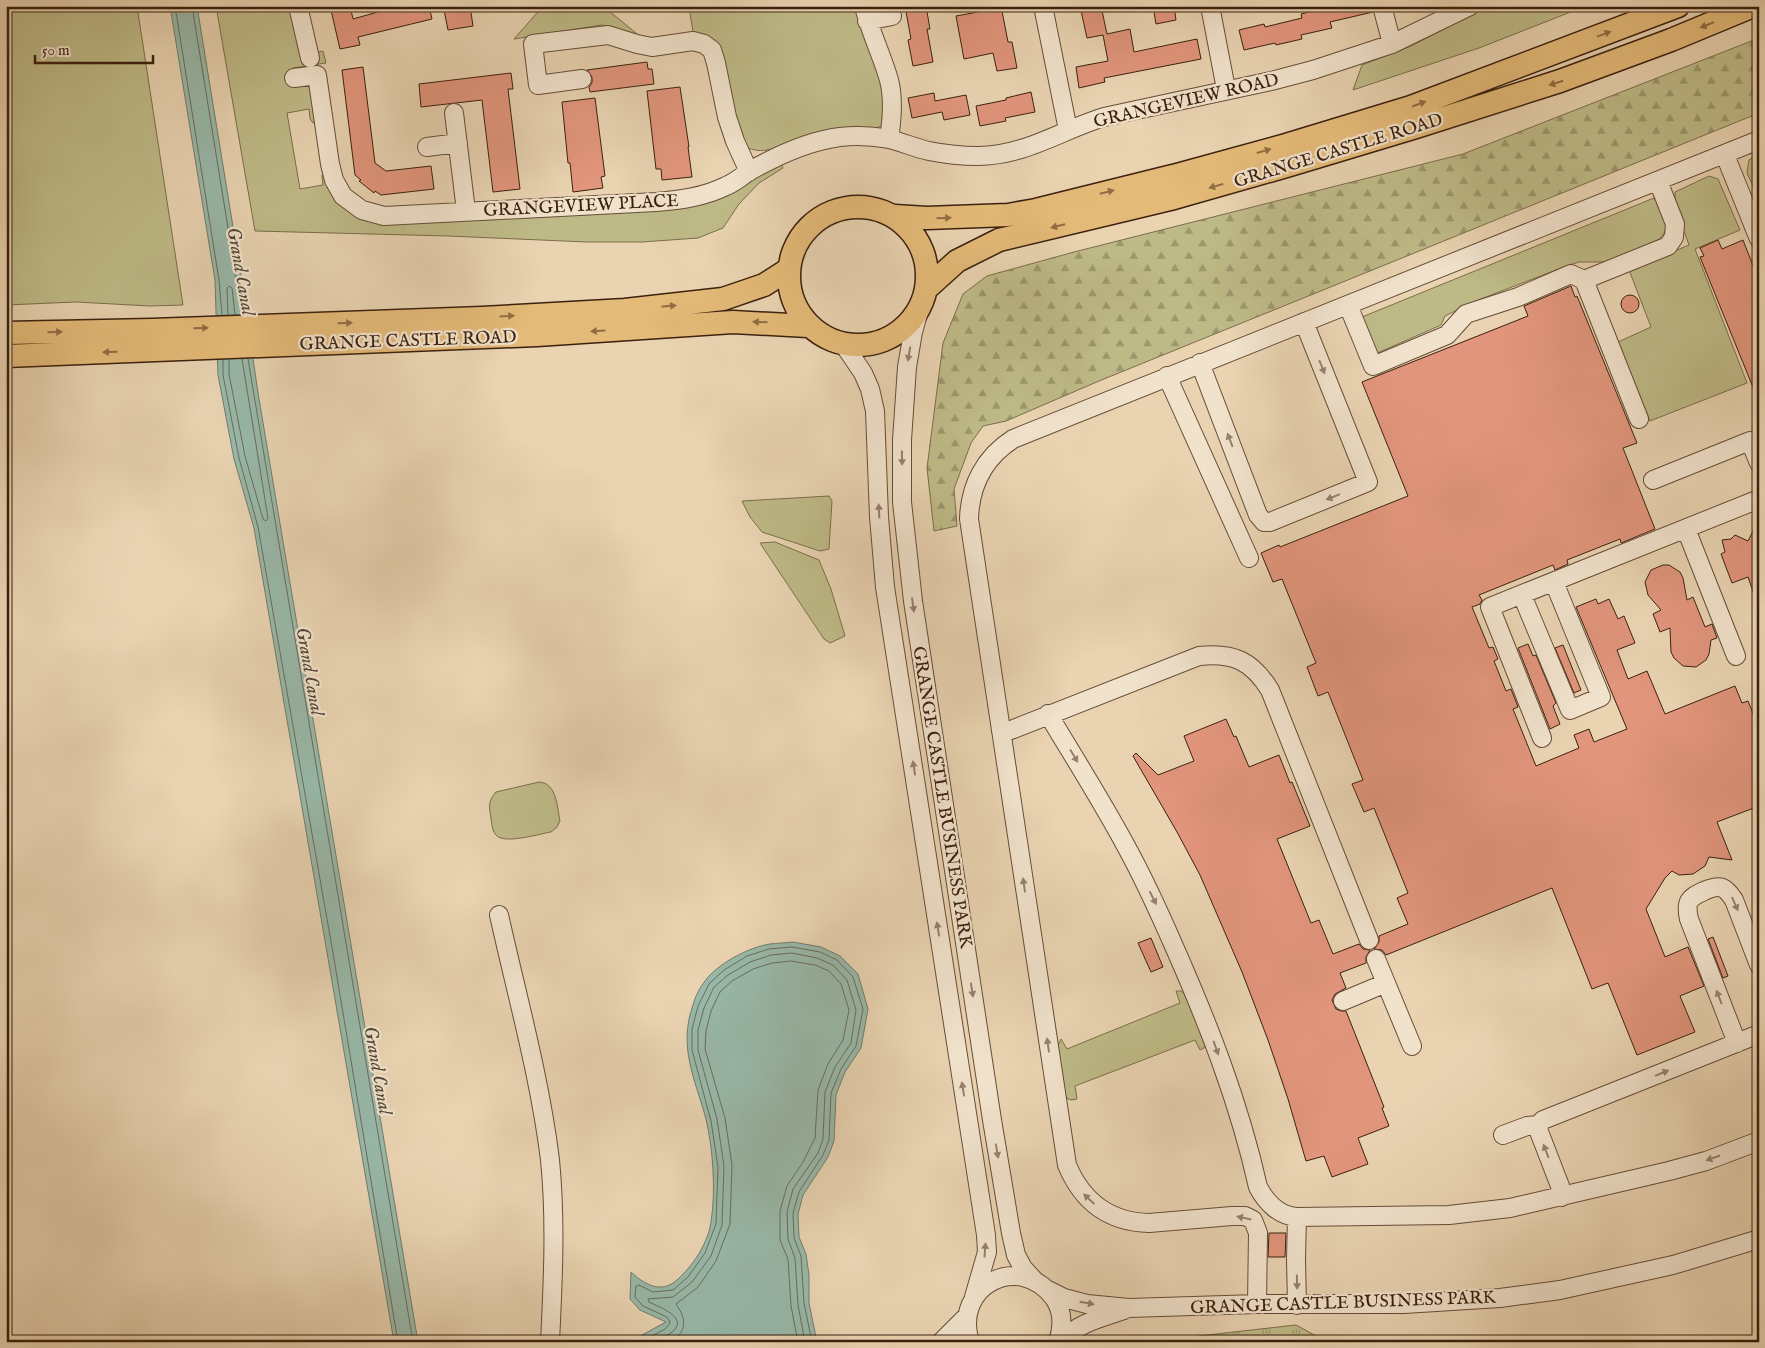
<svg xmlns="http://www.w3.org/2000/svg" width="1765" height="1348" font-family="'IM FELL English',serif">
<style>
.grass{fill:#beba87;stroke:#7c6d4a}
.forest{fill:url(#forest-firs);stroke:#7c6d4a}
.park{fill:url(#park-tufts);stroke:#7c6d4a}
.water{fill:#98b8a9;stroke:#737b6b}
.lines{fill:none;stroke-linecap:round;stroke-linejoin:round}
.shore{stroke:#6a6c5c;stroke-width:1}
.building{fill:#e1957c;stroke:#3b200e}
.minor-casing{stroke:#664d37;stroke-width:20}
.major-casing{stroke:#3b200e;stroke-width:25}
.minor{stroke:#f1e2cc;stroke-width:18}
.major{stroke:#e4ba78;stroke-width:22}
.oneway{fill:#906d43}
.oneway2{fill:#96816d}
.labels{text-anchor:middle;stroke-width:4.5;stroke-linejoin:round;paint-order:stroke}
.street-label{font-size:18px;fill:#3b200e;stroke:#f1e2cc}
.water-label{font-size:19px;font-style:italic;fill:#524635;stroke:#f1e2cc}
</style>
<defs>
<pattern id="forest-firs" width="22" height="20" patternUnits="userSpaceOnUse" patternTransform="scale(1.25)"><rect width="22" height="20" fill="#beba87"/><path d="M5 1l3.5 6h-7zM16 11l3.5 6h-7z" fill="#9c976d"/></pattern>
<pattern id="park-tufts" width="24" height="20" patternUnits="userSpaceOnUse" patternTransform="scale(1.25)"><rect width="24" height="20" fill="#beba87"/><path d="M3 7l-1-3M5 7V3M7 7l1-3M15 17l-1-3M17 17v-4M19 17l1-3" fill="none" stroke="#9c976d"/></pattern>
</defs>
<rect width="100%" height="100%" fill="#e9d3b1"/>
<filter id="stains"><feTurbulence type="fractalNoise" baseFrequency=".004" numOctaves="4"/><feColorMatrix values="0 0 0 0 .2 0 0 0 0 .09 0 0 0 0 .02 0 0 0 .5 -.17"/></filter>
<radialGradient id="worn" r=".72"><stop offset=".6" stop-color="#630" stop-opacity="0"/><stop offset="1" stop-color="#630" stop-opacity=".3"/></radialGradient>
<!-- grass -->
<path class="grass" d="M6,6H137L183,305L150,306L76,302L6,305Z
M216,6H291L303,55L323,51L326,63L293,68L296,83H307L312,90L317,122L313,123L310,119L309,109L287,113L300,189L323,185L322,175H323C332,193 342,207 359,218L649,209L781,163L783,168L759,183L739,204L723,228L698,238L642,242H587L448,236L255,231Z
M543,6H603L642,38L620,29L601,25L514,39Z
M689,6H857C859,16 860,27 864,36C870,53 898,114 879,127C867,134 833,131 818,134C810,136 802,137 795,140C778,146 766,155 748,148L741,136L703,35L693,32Z
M1488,6H1586L1479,48L1353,90L1362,65L1411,46Z
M1759,153V186L1754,188L1747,173L1749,160Z
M1709,176L1718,179L1740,230L1695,249L1747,383L1650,421L1618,342L1651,327L1629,270L1689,245L1675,206V192Z
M1654,198C1665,212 1674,226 1658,240L1606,262H1579L1569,265L1473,302L1445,316L1441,325L1373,355L1357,319Z
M829,496L832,501L829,549L820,551L762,532L750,517L742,501Z
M775,542L819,560L831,589L845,636L830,643L824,639L760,543Z
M539,782C557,783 557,807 560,821L557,827L551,832C539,834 506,844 497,836C492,832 492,824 491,818C489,806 488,801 496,792Z
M1176,991H1181L1185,994L1205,1045L1204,1048L1200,1050L1195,1040L1075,1086L1077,1099L1071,1100L1066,1098L1058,1046L1061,1039L1067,1049L1180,1003Z"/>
<!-- forest -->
<path class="forest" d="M1759,38V113L1099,381L1006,421L983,426L971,443L954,489L957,526L934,531L927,468L943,343L963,294L987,276L1074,252L1463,154Z"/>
<!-- park -->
<path class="park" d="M1296,1325L1327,1342H1145Z"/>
<!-- water -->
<path class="water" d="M170,6H197L241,276L258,393L418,1342H394L254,528L234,459L218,375L215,280Z
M793,942L821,947L840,956L858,974L868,1009L861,1048L845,1072L836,1095L834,1141L828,1157L803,1195L798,1214L799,1237L806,1254L809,1275V1303L817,1342H638L642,1335L666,1322L640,1310L630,1299L631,1272C645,1285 661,1294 677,1280C693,1266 708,1243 711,1222C716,1191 713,1149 706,1119C695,1079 678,1047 693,1005C695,997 700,987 705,981C717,964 749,947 770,944C777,943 785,943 793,942Z"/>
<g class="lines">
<!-- shore -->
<path class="shore" d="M175,6L219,280L222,315
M192,6L242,314
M228,315L227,288L229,286L232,288L235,314
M248,359L413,1342
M223,360V375L239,458L258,527L333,953L398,1342
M229,360V374L245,456L263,519L266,521L268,518L242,359
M644,1342C650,1333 667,1333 670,1322L667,1317L643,1306L635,1297L636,1286L639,1285L653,1292L673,1290L688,1277L705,1253L716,1224L718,1167L711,1121L692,1050V1029L698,1006L709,984L724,970L747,956L769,949L792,947L820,952L837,960L853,977L863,1009L856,1046L841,1069L831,1093L829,1140L823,1155L799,1192L793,1213L794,1238L801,1256L804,1303L812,1342
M653,1342C659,1339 666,1336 671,1333C691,1318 659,1307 649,1302L648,1299L673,1297L692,1282L711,1256L722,1225L724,1166L717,1119L698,1050V1030L704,1008L714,987L728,975L750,962L771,955L792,953L817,958L833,965L847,980L856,1010L851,1043L835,1067L825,1092L823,1139L818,1153L793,1189L787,1212L788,1239L795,1258L798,1305L805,1342
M670,1342C680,1337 687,1327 682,1315C681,1311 678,1308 676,1304L698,1287L716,1261L730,1224L732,1165L725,1118L705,1049L706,1031L711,1011L720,992L732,981L753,969L772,963L791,961L815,965L829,971L841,984L849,1010L843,1040L828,1064L818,1090L815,1138L803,1162L787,1186L780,1211V1240L788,1259L791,1306L798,1342"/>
</g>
<!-- building -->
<path class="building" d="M330,6H350L353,19L399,6H429L432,19L358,37L360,45L340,49Z
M470,6L473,26L448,30L444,10Z
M905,6H926L930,29H927L933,62L913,66L908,40L911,39Z
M977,6H1001L1008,42H1012L1017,68L997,71L993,53L964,59L956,16L978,12Z
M1080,6H1101L1107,34L1130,29L1134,52L1197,39L1201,59L1104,78L1105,82L1079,88L1076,67L1108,61L1103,35L1087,38Z
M1153,6H1174L1176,20L1156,24Z
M1333,6H1372L1373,12L1330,22L1332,28L1301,35L1302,39L1276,45L1275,43L1244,50L1239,30L1264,24L1265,27L1302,18L1301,14Z
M647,62L648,69H652L654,84L590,92L589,87L592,83V77L587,70Z
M363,67L375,163L386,171L431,166L434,189L381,195L375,191L374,193L359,181L361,180L355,175L342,70Z
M511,73L513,89H508L520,189L493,192L482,100L421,107L419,84Z
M680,87L689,147H688L692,177L662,180L661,169H656L647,91Z
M1031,92L1035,112L1005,118L1006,121L980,126L976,106L1006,100V98Z
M934,93L935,101L966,95L970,115L944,120L942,112L912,118L908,98Z
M595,98L605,176L601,177L603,188L573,192L570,163H568L562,102Z
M1718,240L1722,249L1743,240L1759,281V402L1700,257L1704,256L1700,248Z
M1571,286L1575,297L1577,296L1637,443L1623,448L1655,529L1621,543L1620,539L1567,560L1568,564L1555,570L1553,565L1479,595L1482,600L1480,604L1472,607L1489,648L1493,647L1498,659L1494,661L1506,691L1511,689L1518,707L1513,709L1536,766L1579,748L1574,735L1589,729L1594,742L1627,729L1576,607L1596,599L1598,604L1609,599L1618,619L1624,616L1635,643L1617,650L1628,679L1647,671L1665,714L1735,686L1742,703L1748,701L1756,721L1759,720V806L1717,822L1732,860L1709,857L1705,866L1693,874L1679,875L1672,871L1665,878L1646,909L1665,957L1688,947L1704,986L1680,996L1695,1032L1637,1055L1608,983L1592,989L1552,888L1386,955L1382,950L1374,949L1379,942V936L1408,924L1397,898L1408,893L1374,808L1364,812L1352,784L1363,780L1328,692L1318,696L1307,667L1316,663L1282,579L1273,582L1261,553L1279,545L1280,547L1408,496L1362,382L1528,316L1524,306Z
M1621 304a9 9 0 1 1 18 0a9 9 0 1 1-18 0Z
M1759,519V603H1757L1748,577L1732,583L1721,554L1725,552L1722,540L1731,539L1735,535L1748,541Z
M1663,565H1669L1680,572L1683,578L1687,600L1693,597L1705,627L1712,624L1717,638L1711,640L1709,654L1706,660L1696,667L1683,666L1674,658L1671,652L1670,628L1660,632L1653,614L1661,610L1648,595L1645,582L1651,570Z
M1528,644L1533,656L1536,655L1556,703L1553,706L1560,724L1550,729L1518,648Z
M1563,645L1581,690L1574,693L1555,648Z
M1226,719L1234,737L1236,736L1249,767L1279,755L1290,783L1292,782L1310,826L1277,839L1311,923L1319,920L1333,954L1359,944L1363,949L1370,950L1366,957V963L1340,973L1346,988L1335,994L1332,1000L1336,1009L1341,1011H1346L1384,1107L1382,1108L1389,1126L1358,1138L1368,1164L1332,1177L1324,1156L1306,1161L1288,1099L1268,1040L1242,972L1200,875L1177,832L1133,756L1136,753L1158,775L1194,761L1184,736Z
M1713,937L1728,976L1723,978L1708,939Z
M1151,938L1163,967L1151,972L1138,943Z
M1269,1233H1286L1285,1257H1268Z"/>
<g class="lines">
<defs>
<path id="minor" d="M298,6L310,58
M864,6C870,32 882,55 889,80C894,99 892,120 889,139
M1043,6L1068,130
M1210,6L1226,89
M1382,6L1392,44
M867,21L892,16
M294,78L317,75L330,164L334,180L343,196L362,210L384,216L656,202C680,200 704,197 726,186C734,183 741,177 748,172C776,156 808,141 840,137C856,135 873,136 889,139C902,142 915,148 929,151C944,154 963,156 978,156C1027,155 1059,131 1104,117L1271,81L1313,70L1392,44L1470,6
M582,79L538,85L533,44L608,35L637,44L652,47L693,41L704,44L712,50L716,63L727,117L735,141L749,172
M454,113L466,211
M427,147L458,143
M1725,155L1759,239
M1584,280L1639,419
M1348,305L1373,366L1447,335L1466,314L1518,297L1571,274L1584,280L1668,246L1674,237L1675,224L1658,181
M920,307L913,332L907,367L902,440V502L913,601L992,1120L1011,1233L1016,1255L1023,1268L1034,1280
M844,345L863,373L870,389L875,411L879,517L885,587L986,1235L987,1252L974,1297
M1200,363L1258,515L1264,522H1270L1368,482L1304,322
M1167,376L1249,558
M1653,480L1750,441L1759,463
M1686,529L1736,656
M1522,595L1570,710L1601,697L1554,582
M1048,714C1075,759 1103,803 1127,848C1144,879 1159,912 1173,944C1208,1023 1239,1102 1258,1187C1266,1202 1279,1216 1297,1217L1296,1259L1297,1305
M1001,731L1011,730L1199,656C1233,652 1252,661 1270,690L1369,940
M1542,738L1490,607L1759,499
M499,915C517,996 540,1078 550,1160C556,1220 553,1281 550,1342
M1376,959L1412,1046
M1343,1001L1386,983
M1737,1043L1689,919C1685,901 1689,898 1704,891C1720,884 1725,886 1734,900L1759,965
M1503,1135L1527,1126L1539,1125
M1562,1197L1560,1186L1538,1129L1540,1123L1543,1120L1759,1034
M1297,1217L1449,1215L1510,1208L1669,1171L1706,1161L1759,1141
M1048,1290L1064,1298L1087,1304L1129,1308L1257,1304H1404L1500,1298L1560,1290L1673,1265L1759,1239
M1257,1304L1258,1233L1253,1220L1245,1216H1232L1149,1223C1108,1222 1082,1201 1067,1165L969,519C970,485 985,457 1013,439L1759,140
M941,1342L966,1317
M970,1342C952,1286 1019,1251 1054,1298C1063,1311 1063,1327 1058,1342
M1060,1342C1080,1322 1098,1319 1124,1310"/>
<path id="major" d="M789 276a69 69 0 1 1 138 0a69 69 0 1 1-138 0Z
M895,216L927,218L1008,215L1036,210L1173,176L1286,145L1411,107L1678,6
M926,289L957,261L999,240L1174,198L1290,165L1416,127L1560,81L1671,40L1753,6
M6,333L152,330L482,318L625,310L723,299L764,285L789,269
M6,356L537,335L733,322L808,326"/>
</defs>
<!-- minor casing -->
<use href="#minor" class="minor-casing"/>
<!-- major casing -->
<use href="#major" class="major-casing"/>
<!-- minor -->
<use href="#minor" class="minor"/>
<!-- major -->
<use href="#major" class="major"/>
</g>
<!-- one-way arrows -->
<defs><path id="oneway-solid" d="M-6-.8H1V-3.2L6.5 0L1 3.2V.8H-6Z" transform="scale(1.25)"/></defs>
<g class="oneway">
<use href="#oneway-solid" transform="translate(1707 25) rotate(158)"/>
<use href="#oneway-solid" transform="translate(1604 34) rotate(-20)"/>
<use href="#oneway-solid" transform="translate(1556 83) rotate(162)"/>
<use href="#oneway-solid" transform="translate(1419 104) rotate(-21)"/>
<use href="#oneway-solid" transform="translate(1264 151) rotate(-16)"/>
<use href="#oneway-solid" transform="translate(1216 186) rotate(164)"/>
<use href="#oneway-solid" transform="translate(1107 192) rotate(-14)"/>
<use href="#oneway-solid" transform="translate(944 218) rotate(-1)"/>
<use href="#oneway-solid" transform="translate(1058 226) rotate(166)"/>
<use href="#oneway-solid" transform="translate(669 306) rotate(-6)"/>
<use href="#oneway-solid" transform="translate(507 316) rotate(-3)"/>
<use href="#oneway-solid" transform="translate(760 322) rotate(-178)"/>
<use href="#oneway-solid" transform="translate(345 323) rotate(-2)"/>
<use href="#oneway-solid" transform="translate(201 328) rotate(-2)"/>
<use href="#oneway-solid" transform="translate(598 331) rotate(176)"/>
<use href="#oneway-solid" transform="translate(55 332) rotate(-1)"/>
<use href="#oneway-solid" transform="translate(110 352) rotate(178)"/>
</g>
<g class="oneway2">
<use href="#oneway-solid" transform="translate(909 354) rotate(100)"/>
<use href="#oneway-solid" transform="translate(1322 367) rotate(68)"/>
<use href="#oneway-solid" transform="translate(1230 440) rotate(-111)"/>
<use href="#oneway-solid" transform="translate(902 458) rotate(89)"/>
<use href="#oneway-solid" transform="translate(1333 497) rotate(158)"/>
<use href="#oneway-solid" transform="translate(879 511) rotate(-93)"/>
<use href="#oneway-solid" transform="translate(913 605) rotate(82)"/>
<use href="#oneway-solid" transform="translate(1074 756) rotate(59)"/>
<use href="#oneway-solid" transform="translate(914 768) rotate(-99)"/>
<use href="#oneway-solid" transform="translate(1024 885) rotate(-98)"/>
<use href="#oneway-solid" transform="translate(1153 898) rotate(63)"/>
<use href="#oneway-solid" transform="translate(1735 904) rotate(66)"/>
<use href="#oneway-solid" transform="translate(938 929) rotate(-99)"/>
<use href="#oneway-solid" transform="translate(972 990) rotate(81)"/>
<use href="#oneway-solid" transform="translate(1719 997) rotate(-111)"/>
<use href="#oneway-solid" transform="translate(1048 1045) rotate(-98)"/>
<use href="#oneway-solid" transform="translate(1216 1048) rotate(70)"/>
<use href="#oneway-solid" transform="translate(1662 1073) rotate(-22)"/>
<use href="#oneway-solid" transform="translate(963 1089) rotate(-99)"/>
<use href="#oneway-solid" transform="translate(997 1151) rotate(81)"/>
<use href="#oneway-solid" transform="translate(1546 1151) rotate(-111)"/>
<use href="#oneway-solid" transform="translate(1713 1158) rotate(161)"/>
<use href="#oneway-solid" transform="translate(1089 1199) rotate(-137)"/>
<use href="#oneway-solid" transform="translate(1244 1218) rotate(-168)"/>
<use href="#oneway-solid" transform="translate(985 1250) rotate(-86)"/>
<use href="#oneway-solid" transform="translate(1297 1282) rotate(89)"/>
<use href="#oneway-solid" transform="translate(1087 1303) rotate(10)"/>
</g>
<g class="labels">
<!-- street labels -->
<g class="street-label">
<text transform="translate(1186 100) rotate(-13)" y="6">GRANGEVIEW ROAD</text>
<text transform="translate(1338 150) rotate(-17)" y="6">GRANGE CASTLE ROAD</text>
<text transform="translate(581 205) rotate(-3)" y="6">GRANGEVIEW PLACE</text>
<text transform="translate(408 340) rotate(-2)" y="6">GRANGE CASTLE ROAD</text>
<text transform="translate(943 797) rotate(81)" y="6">GRANGE CASTLE BUSINESS PARK</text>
<text transform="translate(1343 1302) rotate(-2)" y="6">GRANGE CASTLE BUSINESS PARK</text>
</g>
<!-- water labels -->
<g class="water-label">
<text transform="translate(242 271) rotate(80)" y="7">Grand Canal</text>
<text transform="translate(311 671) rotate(80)" y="7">Grand Canal</text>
<text transform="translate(379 1070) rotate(80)" y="7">Grand Canal</text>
</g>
</g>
<!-- margin -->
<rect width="1765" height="1348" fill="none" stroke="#e9d3b1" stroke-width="25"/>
<rect x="8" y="8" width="1750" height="1333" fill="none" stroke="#3b200e" stroke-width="2.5"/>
<rect x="12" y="12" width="1740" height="1323" fill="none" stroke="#3b200e"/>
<!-- scale -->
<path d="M35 55v8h118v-8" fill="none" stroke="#3b200e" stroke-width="2.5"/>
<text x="42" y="55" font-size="15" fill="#3b200e" stroke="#f1e2cc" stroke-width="4" paint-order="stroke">50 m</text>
<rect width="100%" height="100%" filter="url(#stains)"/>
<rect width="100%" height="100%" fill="url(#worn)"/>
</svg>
